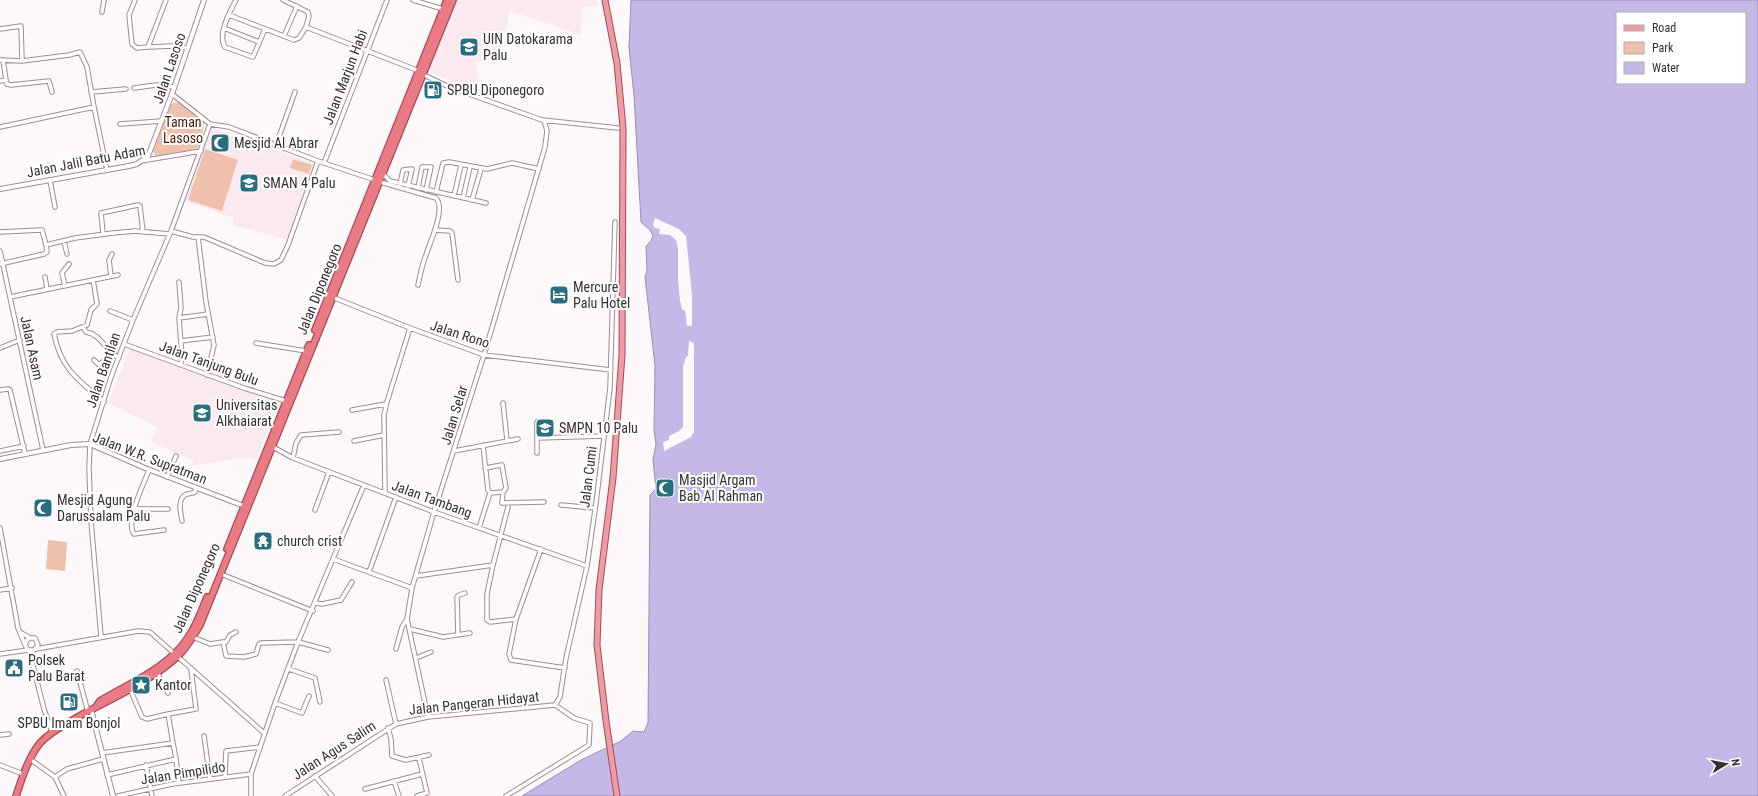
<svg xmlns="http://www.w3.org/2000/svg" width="1758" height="796" font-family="'Roboto Condensed',sans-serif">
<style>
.built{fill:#fbe9f0}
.green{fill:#efc1ac}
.water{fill:#c4b8e9;stroke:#9a8fb2;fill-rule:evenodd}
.pier{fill:#fdf8fa}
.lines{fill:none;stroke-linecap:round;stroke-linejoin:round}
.minor-casing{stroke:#a08c94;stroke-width:5.5}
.tertiary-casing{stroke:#a08c94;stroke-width:6}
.primary-casing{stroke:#a84a53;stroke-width:7}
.trunk-casing{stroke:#a84a53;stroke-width:8}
.minor{stroke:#fff;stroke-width:3.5}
.tertiary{stroke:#fff;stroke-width:4}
.primary{stroke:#ef9ba3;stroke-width:5}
.trunk{stroke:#ea7a84;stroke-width:5.5}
.labels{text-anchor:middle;stroke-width:4;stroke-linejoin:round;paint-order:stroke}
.poi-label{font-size:14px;fill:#372f32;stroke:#fff;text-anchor:start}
.street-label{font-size:14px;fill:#372f32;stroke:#fff}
.park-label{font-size:14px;fill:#4b1c02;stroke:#fff}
</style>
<rect width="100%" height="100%" fill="#fdf8fa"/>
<!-- built -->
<path class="built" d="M456,0H597L598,6L582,7L581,35L510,11L499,58L476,62L480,92L431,73L430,66Z
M212,128L315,164L287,240L233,225L234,218L184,201Z
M132,348L181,367L224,380L277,401L278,404L256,460L249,457L198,465H192L193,460L191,459L151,442L157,427L108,403L130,349Z"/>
<!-- green -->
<path class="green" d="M179,102L204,123L201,143L196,149L156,156L153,151L171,104Z
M205,149L238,160L222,211L188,200Z
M293,159L312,165L309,174L290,168Z
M48,540L67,542L65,571L46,569Z"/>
<!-- water -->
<path class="water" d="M631,0H1758V796H522L581,760L621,741L633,731L644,732L648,723L650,495L656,489L653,460L656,444L654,430L655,366L645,277L647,271L646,246L651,241L653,235L650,230L641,222L634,95L629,48ZM1617,13H1745V83H1617Z"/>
<!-- pier -->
<path class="pier" d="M655,218L679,229L686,236L692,295V326H687L685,310H682L680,300L678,280V249L676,240L670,235L659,234L660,229L655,228L653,225Z
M689,341L694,343V432L691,437L664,451L663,442L669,440V436L679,431L683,427V366L686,357L688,356Z"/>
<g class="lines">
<defs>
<path id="minor" d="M135,0L129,15L132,44L137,48L148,47
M166,0L148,47L173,46L187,48
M236,0C230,11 217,35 225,47L253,57L265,29
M283,0L308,12L309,16L306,27
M413,0L443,9
M102,12L104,0
M229,15L294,40L299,38L306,27L419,71
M224,28L259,42
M0,29L21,26L22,61
M284,36L297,6
M0,60L22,61L69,55L80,52L87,67L94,107
M422,74L447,86L542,120L618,128
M6,80L7,84L11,85L49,81L52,92
M0,81L6,80L3,60
M134,88L156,85L174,87
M91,92L126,89
M172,94L210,124L229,127L318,161L375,180
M120,124L162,121
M0,127L94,107L107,170
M276,145L295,92
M141,161L201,151
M324,163L387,0
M383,174L390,181L486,203
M50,180L55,207
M380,182L436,198C446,209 430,242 426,255C422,265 420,275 418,285
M400,184L403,170L412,169L408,186
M418,188L422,167H431L426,190
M436,192L443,163L449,162L487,169L512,163L539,169
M454,196L461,165
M463,198L470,167
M472,200L481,169
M435,230L450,231L452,233L458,280
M171,231L193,237H204L265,263L274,264L281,260L288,245L318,161
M0,232L42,230L46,245
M103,234L101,213L138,205L140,206L143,232
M198,237L206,302L214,345L207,375
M64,241L67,254
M0,251L43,450
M0,264L44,254L47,252L46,245L75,238L113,233L135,231L170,234
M111,276L109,260L112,254
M45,277L47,289
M93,280L118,275
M179,282L181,308L179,318L182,356L181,365
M65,286L62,273L69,264
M10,297L93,280L97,304L91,310L87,325L72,331L57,332L54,334C61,369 78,380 104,402
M332,297L410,328L484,355L611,370
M110,311L133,320
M179,318L208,314
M83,327L86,332C101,334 106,352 119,358
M181,341L213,337
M256,343L306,351
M124,344L244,388L286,401
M0,348L20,340
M94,360L99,365L113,354
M0,390L8,389L10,390L25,454
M503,403L507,440
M352,410L386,404
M537,422V438
M354,441L384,435
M483,445L488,490L490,493L503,492L502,503L544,502
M273,447L293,458L434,512L587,566
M0,451L24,446
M454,451L518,439
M537,453V438L604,436
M293,458L296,443L301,435L339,432
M485,468L502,465L506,488L503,492
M149,470C144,483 125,522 134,534L164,530
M167,477L176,456
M385,493L384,415L387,402L410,328
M561,505L595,508
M135,509H168
M315,510L329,472
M182,521C181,514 177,500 185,495C188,493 192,494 195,492L196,488
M0,528L18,628L25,645
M479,528L490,493
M333,559L412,588
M493,565L487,594V620L490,622L516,619L541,549
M369,572L396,497
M221,574L313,611
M416,576L493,565L508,507
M0,590L12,588
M315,603L322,604L341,600L352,582
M516,619L509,654L511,660L565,668
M410,629L443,637L470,633
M20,632L30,638
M458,635L457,597L459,595L465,593
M101,637L91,521L89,468L90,444L111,377L133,320L171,231L210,124
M193,637L210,644L223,642L226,656L244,657L256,654L259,644L261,643L298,642L328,650
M223,642H226L230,635L236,632
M36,649L138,631L150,632L264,733
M396,649L402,627L407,619
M29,650L44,709L52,732
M0,654L28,650H34L38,645L35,638H30L27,640L25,645L28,650
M416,658L431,652
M289,669L315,678L320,702
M77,671L88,712
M157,672L168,693
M386,680L396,724
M275,703L302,713L309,696
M555,705L560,697L566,658L587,566L596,503L610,388L615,222
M168,714L196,709L191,669
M428,717L407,619L412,588L434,512L484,355L545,147L547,131L544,120
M388,728L391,739L392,756L406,760L429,755
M0,735L9,734
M204,736L210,779
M173,743L176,759
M102,753L173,743L168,714L147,719L142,717L130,689
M30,759L55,777L64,796
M0,765L23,774
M146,765L152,796
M107,775L176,759L179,783
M315,776L332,796
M55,777L67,769L103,759
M225,777L226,751L260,747
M394,781L399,796
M365,789L422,774
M118,796L172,784L251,774
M251,796V774L275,703L298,642L364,485
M285,796L396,724L428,717L555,705
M417,796L427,793L419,758
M506,796L589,745L590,723L574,718L555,705"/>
<path id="tertiary" d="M0,189L129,166L137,164L148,156L172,94L204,0
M0,459L71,445L90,444L145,468L244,506
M91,709L113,796"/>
<path id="primary" d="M605,0L617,63L623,128L622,355L613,478L599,590L597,645L606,721L617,796"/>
<path id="trunk" d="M315,330L447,0
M227,549L309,345
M96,707L100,701C130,683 170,667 189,636C197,624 202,610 207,597
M16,796C22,778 28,758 40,743C52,730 68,723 83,714C113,698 152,680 177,657C187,648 193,636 200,625L453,0"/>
</defs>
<!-- minor casing -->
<use href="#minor" class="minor-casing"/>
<!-- tertiary casing -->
<use href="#tertiary" class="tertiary-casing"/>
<!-- primary casing -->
<use href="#primary" class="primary-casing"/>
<!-- trunk casing -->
<use href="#trunk" class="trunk-casing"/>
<!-- minor -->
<use href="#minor" class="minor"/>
<!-- tertiary -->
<use href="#tertiary" class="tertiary"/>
<!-- primary -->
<use href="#primary" class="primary"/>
<!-- trunk -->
<use href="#trunk" class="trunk"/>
</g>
<!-- icons -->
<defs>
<symbol id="university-square" viewBox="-11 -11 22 22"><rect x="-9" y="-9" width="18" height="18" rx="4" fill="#286e7c" stroke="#fff"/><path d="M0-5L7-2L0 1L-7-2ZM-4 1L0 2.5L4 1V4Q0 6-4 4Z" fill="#fff"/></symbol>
<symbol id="fuel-square" viewBox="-11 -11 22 22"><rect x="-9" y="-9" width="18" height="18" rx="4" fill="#286e7c" stroke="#fff"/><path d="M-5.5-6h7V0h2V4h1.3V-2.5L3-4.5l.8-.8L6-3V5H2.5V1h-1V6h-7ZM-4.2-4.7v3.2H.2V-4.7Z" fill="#fff"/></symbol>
<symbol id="mosque-square" viewBox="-11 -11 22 22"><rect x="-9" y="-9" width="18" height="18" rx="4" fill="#286e7c" stroke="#fff"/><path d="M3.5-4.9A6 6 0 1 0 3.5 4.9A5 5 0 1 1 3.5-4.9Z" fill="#fff"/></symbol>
<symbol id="school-square" viewBox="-11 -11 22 22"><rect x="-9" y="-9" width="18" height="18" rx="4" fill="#286e7c" stroke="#fff"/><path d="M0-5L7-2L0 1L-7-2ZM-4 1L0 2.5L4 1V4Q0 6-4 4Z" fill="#fff"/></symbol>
<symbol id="hotel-square" viewBox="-11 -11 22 22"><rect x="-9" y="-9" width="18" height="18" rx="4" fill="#286e7c" stroke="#fff"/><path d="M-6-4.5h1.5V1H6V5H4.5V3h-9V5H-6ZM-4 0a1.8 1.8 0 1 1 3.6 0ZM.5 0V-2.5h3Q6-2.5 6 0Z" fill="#fff"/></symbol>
<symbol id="temple-square" viewBox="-11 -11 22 22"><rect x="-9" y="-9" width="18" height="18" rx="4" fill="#286e7c" stroke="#fff"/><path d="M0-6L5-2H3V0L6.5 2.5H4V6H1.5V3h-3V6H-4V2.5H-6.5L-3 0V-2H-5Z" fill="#fff"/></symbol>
<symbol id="civic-square" viewBox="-11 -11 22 22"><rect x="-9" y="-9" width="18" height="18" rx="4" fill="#286e7c" stroke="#fff"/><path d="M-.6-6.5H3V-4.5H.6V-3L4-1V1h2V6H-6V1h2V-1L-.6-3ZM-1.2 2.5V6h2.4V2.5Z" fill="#fff"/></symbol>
<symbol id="sight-square" viewBox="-11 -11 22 22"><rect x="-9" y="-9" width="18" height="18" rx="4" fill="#286e7c" stroke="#fff"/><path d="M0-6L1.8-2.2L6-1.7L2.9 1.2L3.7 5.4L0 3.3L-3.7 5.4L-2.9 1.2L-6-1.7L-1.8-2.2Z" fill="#fff"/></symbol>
</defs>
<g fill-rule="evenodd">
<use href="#university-square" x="458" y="36" width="22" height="22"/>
<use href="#fuel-square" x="422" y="79" width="22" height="22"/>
<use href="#mosque-square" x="209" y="132" width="22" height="22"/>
<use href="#school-square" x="238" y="172" width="22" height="22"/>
<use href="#hotel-square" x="548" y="284" width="22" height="22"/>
<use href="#university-square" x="191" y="402" width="22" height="22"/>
<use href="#school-square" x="534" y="417" width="22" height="22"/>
<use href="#mosque-square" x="654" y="477" width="22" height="22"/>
<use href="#mosque-square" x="32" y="497" width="22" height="22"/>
<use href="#temple-square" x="252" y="530" width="22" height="22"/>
<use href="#civic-square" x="3" y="657" width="22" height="22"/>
<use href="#sight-square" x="130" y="674" width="22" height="22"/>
<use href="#fuel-square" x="58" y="691" width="22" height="22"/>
</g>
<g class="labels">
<!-- poi labels -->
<g class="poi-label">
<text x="483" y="44">UIN Datokarama<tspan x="483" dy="16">Palu</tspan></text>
<text x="447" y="95">SPBU Diponegoro</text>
<text x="234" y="148">Mesjid Al Abrar</text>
<text x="263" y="188">SMAN 4 Palu</text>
<text x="573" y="292">Mercure<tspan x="573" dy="16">Palu Hotel</tspan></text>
<text x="216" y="410">Universitas<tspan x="216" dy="16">Alkhaiarat</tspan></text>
<text x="559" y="433">SMPN 10 Palu</text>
<text x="679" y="485">Masjid Argam<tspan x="679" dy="16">Bab Al Rahman</tspan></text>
<text x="57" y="505">Mesjid Agung<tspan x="57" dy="16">Darussalam Palu</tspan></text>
<text x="277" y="546">church crist</text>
<text x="28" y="665">Polsek<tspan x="28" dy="16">Palu Barat</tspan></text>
<text x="155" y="690">Kantor</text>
<text x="69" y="728" text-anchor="middle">SPBU Imam Bonjol</text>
</g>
<!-- street labels -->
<g class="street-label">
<text transform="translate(169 68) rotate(-71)" y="5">Jalan Lasoso</text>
<text transform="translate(345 77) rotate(-69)" y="5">Jalan Marjun Habi</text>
<text transform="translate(86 161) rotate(-11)" y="5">Jalan Jalil Batu Adam</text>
<text transform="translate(319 289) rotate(-68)" y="5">Jalan Diponegoro</text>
<text transform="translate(460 334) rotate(18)" y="5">Jalan Rono</text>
<text transform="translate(32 348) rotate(78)" y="5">Jalan Asam</text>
<text transform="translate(209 363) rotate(20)" y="5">Jalan Tanjung Bulu</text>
<text transform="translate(103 370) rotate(-71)" y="5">Jalan Bantilan</text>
<text transform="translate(454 415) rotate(-73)" y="5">Jalan Selar</text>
<text transform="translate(150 458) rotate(21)" y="5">Jalan W.R. Supratman</text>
<text transform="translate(588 477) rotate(-83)" y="5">Jalan Cumi</text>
<text transform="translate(432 499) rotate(20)" y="5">Jalan Tambang</text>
<text transform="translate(196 588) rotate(-66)" y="5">Jalan Diponegoro</text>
<text transform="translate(474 703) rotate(-6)" y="5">Jalan Pangeran Hidayat</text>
<text transform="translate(334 750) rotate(-33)" y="5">Jalan Agus Salim</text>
<text transform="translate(183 773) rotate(-9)" y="5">Jalan Pimpilido</text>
</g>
<!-- park labels -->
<g class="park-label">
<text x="183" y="127">Taman<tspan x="183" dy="16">Lasoso</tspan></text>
</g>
</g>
<!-- legend -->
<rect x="1616" y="12" width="130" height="72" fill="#ffffff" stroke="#afacad"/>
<rect x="1624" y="25" width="20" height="6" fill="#ef9ba3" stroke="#afacad"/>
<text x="1652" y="32" font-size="12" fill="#372f32">Road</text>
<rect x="1624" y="42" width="20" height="12" fill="#efc1ac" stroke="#afacad"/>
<text x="1652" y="52" font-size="12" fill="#372f32">Park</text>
<rect x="1624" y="62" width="20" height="12" fill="#c4b8e9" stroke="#afacad"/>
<text x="1652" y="72" font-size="12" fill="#372f32">Water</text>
<!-- north arrow -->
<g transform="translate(1726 764) rotate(80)" stroke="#ffffff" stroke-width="3" paint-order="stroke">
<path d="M0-3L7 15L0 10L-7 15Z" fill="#372f32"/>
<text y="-6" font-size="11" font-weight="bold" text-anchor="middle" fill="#372f32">N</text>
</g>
</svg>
